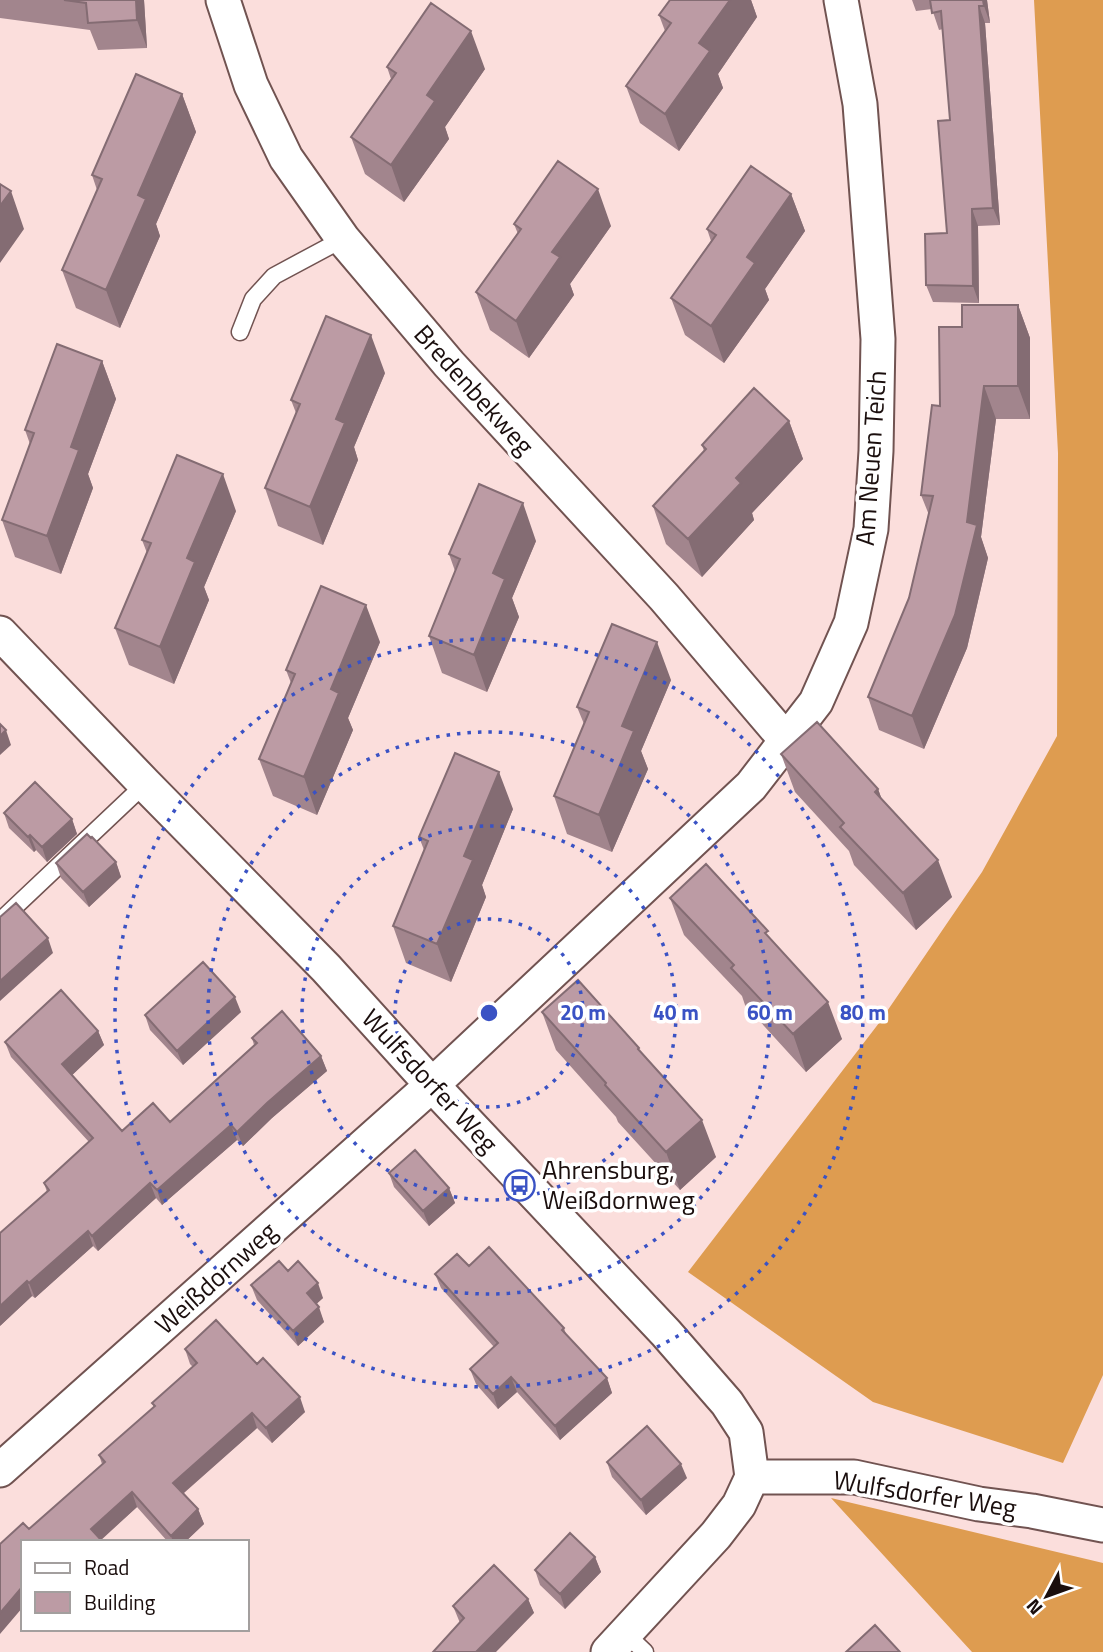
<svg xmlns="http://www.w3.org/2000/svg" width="1103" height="1652" font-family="'Titillium Web',sans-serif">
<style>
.forest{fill:#de9c50}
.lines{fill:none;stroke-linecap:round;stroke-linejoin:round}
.service-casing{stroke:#715351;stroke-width:19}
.minor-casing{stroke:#715351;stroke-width:37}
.service{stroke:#fff;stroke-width:16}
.minor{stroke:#fff;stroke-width:33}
.wall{fill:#a2858d}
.shaded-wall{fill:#846c73}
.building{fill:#bc9ba4;stroke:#846c73;stroke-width:2}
.ring{fill:none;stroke:#3a52c4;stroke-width:3.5;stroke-dasharray:3.5 7}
.labels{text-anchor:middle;stroke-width:7;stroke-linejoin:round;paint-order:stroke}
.street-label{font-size:26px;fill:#1a0e0d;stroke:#fff}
.poi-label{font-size:26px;fill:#1a0e0d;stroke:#fff;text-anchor:start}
.centre{fill:#3a52c4;stroke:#fff;stroke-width:3.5}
.ring-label{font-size:21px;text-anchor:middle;font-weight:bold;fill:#3a52c4;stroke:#fff;stroke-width:7;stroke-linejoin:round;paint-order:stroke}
</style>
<rect width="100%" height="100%" fill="#fbdedc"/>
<!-- forest -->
<path class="forest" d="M1034,0H1103V1375L1063,1463L873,1402L688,1272L879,1023L982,872L1057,736L1058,453Z
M831,1498L1103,1563V1652H972Z"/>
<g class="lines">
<defs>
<path id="service" d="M240,332L253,299L274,276L343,239
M0,921L145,784
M625,1633L645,1652"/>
<path id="minor" d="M223,0L251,85L286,158L343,239L449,364L664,597L786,740
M0,633L145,784L326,968L432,1085L666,1333L727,1403L746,1432L752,1477
M0,1470L432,1085L751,786L816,702L851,623L871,529L876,451L878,339L860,104L841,0
M752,1477H854L979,1504L1032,1511L1103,1525
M608,1652L716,1535L739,1505L752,1477"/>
</defs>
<!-- service casing -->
<use href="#service" class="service-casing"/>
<!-- minor casing -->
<use href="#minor" class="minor-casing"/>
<!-- service -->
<use href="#service" class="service"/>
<!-- minor -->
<use href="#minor" class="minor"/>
</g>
<!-- wall -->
<path class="wall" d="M0,0H144L147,48L98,50L90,30L0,18Z
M670,0H751L757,17L718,74L723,88L679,151L640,123L626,86L665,31L659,15Z
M912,0H987L990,23H985L1000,225L978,226L979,303L933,302L926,285L947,233L950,120L943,29L939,30L932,9L916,11Z
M387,67L485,69L445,127L449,139L404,202L365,174L351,137L391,79Z
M182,94L196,132L156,224L160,236L120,328L76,308L62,270L97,190L92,175Z
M791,194L805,231L765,289L769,300L724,363L685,335L671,298L711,241L707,229Z
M514,224L611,226L570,284L574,295L529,358L490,330L476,292L518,234Z
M1018,305L1030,338V419H996L981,537L988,558L967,648L924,749L879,730L868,697L909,598L929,515L921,495L940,406L962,327Z
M102,361L116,399L88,474L93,488L61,574L15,557L2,520L30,444L25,430Z
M385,373L354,447L358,460L323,545L278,526L265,488L296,413L291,400Z
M789,421L803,459L752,513L754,520L702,577L666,544L653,506L704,451L702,445Z
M236,511L204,587L209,600L174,684L129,665L115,628L147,553L142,540Z
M536,541L512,598L519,617L487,692L442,673L429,636L455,571L449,554Z
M380,642L348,718L353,730L317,815L273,796L259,759L291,683L286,670Z
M671,680L641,751L648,769L612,852L567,834L554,796L584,724L577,707Z
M781,754L878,789L882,800L952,897L916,930L854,865L849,851L795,792Z
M513,809L482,885L486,897L451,982L406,963L393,926L424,850L419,837Z
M4,813L72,819L77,834L47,862L36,850L34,852L9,828Z
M116,862L121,877L89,907L61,878L56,863Z
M670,898L771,940L842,1039L806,1072L745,1005L742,996L684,935Z
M241,1012L183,1065L150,1030L145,1015Z
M542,1012L641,1053L716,1157L680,1190L618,1122L616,1117L556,1050Z
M98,1031L104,1045L72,1075L122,1131L170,1122L254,1045L252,1038L321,1056L327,1071L272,1118L243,1146L237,1140L162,1205L156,1198L98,1251L93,1246L35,1298L32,1296L0,1326L47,1192L44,1183L89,1142L11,1057L5,1042Z
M389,1173L449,1188L455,1203L429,1226L394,1187Z
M469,1266L564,1328L566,1334L607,1378L612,1393L560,1440L517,1392L498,1409L476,1384L470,1369L494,1347L441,1288L435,1274Z
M288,1271L323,1298L316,1304L324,1322L298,1346L257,1300L251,1285Z
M185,1349L257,1364L305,1412L272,1443L257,1428L184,1493L198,1509L204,1524L185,1542H168L137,1507L101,1539L23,1542L29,1529L102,1464L99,1455L154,1407L152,1403L193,1367L190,1364Z
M607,1462L687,1478L646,1515L612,1477Z
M595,1557L601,1572L565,1609L540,1585L535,1570Z
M528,1599L534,1613L460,1623L453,1606Z"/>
<!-- shaded-wall -->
<path class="shaded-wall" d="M136,0H144L147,48L137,20Z
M730,0H751L757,17L718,74L723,88L679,151L665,114L699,43Z
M983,0H987L990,23L984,6Z
M979,6L985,23L1000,225L993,208Z
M471,31L485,69L445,127L449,139L404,202L391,165L427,95Z
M182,94L196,132L156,224L160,236L120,328L106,290L138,195Z
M598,189L611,226L570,284L574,295L529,358L516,321L552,252Z
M11,191L24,229L0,263V206Z
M791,194L805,231L765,289L769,300L724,363L711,326L747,257Z
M972,209L978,226L979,303L973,286Z
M1018,305L1030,338V419L1018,386Z
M371,335L385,373L354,447L358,460L323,545L310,507L336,419Z
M102,361L116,399L88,474L93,488L61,574L47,536L71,447Z
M984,386L996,419L981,537L988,558L967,648L924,749L912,716L967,522Z
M789,421L803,459L752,513L754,520L702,577L688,539L736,478Z
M223,474L236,511L204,587L209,600L174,684L160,647L187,558Z
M523,503L536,541L512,598L519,617L487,692L474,655L493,573Z
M366,605L380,642L348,718L353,730L317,815L304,777L331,689Z
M657,642L671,680L641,751L648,769L612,852L599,815L622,726Z
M6,730L11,745L0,755V736Z
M499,772L513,809L482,885L486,897L451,982L437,944L464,856Z
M878,789L892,827L875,792Z
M72,819L77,834L47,862L42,847Z
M30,835L36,850L34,852L28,837Z
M938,860L952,897L916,930L903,893Z
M116,862L121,877L89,907L83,892Z
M48,938L53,953L0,1001V981Z
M235,997L241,1012L183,1065L177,1051Z
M828,1002L842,1039L806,1072L793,1034Z
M98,1031L104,1045L68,1079L62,1064Z
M321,1056L327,1071L272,1118L243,1146L237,1132L267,1103Z
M702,1120L716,1157L680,1190L666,1152Z
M231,1125L237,1140L162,1205L157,1190Z
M150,1183L156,1198L98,1251L92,1236Z
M449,1188L455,1203L429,1226L423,1211Z
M88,1231L93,1246L35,1298L29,1283Z
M27,1281L32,1296L0,1326V1306Z
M318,1283L323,1298L312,1308L307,1293Z
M319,1307L324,1322L298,1346L293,1331Z
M511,1377L517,1392L498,1409L493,1394Z
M607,1378L612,1393L560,1440L555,1426Z
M300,1397L305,1412L272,1443L266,1428Z
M252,1413L257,1428L179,1497L173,1483Z
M681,1464L687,1478L646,1515L641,1500Z
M132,1492L137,1507L99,1542L91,1529Z
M198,1509L204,1524L185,1542H173L171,1536Z
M595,1557L601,1572L565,1609L560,1594Z
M23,1586V1607L0,1634V1613Z
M528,1599L534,1613L496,1652H476Z"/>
<!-- building -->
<path class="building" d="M64,0H136L137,20L88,23L86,3Z
M670,0H730L699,43L710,51L665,114L626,86L671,23L659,15Z
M930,0H983L984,6H979L993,208L972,209L973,286L926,285L925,234L947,233L938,121L950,120L941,11L932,13Z
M431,3L471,31L427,95L435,101L391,165L351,137L396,73L387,67Z
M136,74L182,94L138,195L146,199L106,290L62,270L102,179L92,175Z
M558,161L598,189L552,252L560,257L516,321L476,292L521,229L514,224Z
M751,166L791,194L747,257L755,263L711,326L671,298L716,235L707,229Z
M0,184L11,191L0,206Z
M962,305H1018V386H984L967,522L977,525L955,615L912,716L868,697L909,598L933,496L921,495L932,405L940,406L939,327H962Z
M326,316L371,335L336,419L345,423L310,507L265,488L300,404L291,400Z
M57,344L102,361L71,447L79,450L47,536L2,520L34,433L25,430Z
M754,388L789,421L736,478L741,483L688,539L653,506L706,449L702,445Z
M177,455L223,474L187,558L195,562L160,647L115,628L151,543L142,540Z
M479,484L523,503L493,573L505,579L474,655L429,636L460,559L449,554Z
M321,586L366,605L331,689L339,693L304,777L259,759L295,674L286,670Z
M612,624L657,642L622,726L634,731L599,815L554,796L589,712L577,707Z
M817,722L878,789L875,792L938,860L903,893L840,827L844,823L781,754Z
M0,724L6,730L0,736Z
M455,753L499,772L464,856L473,860L437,944L393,926L428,841L419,837Z
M35,782L72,819L42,847L30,835L28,837L4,813Z
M87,834L91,838L92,837L116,862L83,892L56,863Z
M706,864L768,931L765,933L828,1002L793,1034L731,968L734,965L670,898Z
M16,903L48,938L0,981V917Z
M203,962L235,997L177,1051L145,1015Z
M578,980L639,1048L638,1049L702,1120L666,1152L605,1085L606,1083L542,1012Z
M61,990L98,1031L62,1064L122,1131L153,1103L170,1122L257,1043L252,1038L282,1011L321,1056L267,1103L237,1132L231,1125L157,1190L150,1183L92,1236L88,1231L29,1283L27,1281L0,1306V1233L49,1190L44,1183L93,1138L5,1042Z
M415,1150L449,1188L423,1211L389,1173Z
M489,1247L564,1328L562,1330L607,1378L555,1426L511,1377L493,1394L470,1369L498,1343L435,1274L457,1254L469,1266Z
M279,1261L288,1271L298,1261L318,1283L307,1293L319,1307L293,1331L251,1285Z
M216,1320L257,1364L263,1358L300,1397L266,1428L252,1413L173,1483L198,1509L171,1536L132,1492L91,1529L103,1542H23V1586L0,1613V1544L23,1523L29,1529L105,1462L99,1455L155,1406L152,1403L197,1363L185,1349Z
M647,1426L681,1464L641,1500L607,1462Z
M570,1533L595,1557L560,1594L535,1570Z
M494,1565L528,1599L476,1652H433L464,1618L453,1606Z
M875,1625L900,1652H846Z"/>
<!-- distance rings -->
<g class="ring">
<circle cx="489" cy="1013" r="94"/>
<circle cx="489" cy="1013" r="187"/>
<circle cx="489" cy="1013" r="281"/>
<circle cx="489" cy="1013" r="374"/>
</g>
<!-- icons -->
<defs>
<symbol id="bus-ring" viewBox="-11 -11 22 22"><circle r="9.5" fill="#fff" stroke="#3a52c4" stroke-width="1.5"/><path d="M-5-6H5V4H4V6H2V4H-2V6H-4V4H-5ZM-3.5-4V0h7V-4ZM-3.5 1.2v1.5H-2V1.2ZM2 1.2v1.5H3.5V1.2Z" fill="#3a52c4"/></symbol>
</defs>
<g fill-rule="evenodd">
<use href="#bus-ring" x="502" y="1168" width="35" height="35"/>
</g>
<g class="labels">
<!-- street labels -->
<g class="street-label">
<text transform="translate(474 390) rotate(48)" y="9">Bredenbekweg</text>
<text transform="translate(871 458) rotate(-86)" y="9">Am Neuen Teich</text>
<text transform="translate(430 1081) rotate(47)" y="9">Wulfsdorfer Weg</text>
<text transform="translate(216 1278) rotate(-42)" y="9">Weißdornweg</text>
<text transform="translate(925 1494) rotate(9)" y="9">Wulfsdorfer Weg</text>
</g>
<!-- poi labels -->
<g class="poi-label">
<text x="542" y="1179">Ahrensburg,<tspan x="542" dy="30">Weißdornweg</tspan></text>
</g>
</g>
<circle cx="489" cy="1013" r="10" class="centre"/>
<g class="ring-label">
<text x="583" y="1020">20 m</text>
<text x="676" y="1020">40 m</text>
<text x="770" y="1020">60 m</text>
<text x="863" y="1020">80 m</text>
</g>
<!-- legend -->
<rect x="21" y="1540" width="228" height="91" fill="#ffffff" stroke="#a39f9e" stroke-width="2"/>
<rect x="35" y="1563" width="35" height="10" fill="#ffffff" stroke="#a39f9e" stroke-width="2"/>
<text x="84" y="1575" font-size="21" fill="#1a0e0d">Road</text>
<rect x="35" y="1592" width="35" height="21" fill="#bc9ba4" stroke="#a39f9e" stroke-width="2"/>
<text x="84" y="1610" font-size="21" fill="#1a0e0d">Building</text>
<!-- north arrow -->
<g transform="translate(1047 1596) rotate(229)" stroke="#ffffff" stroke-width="5" paint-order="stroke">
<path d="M0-5L12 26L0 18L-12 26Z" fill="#1a0e0d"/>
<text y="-10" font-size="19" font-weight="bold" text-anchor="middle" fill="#1a0e0d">N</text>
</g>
</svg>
